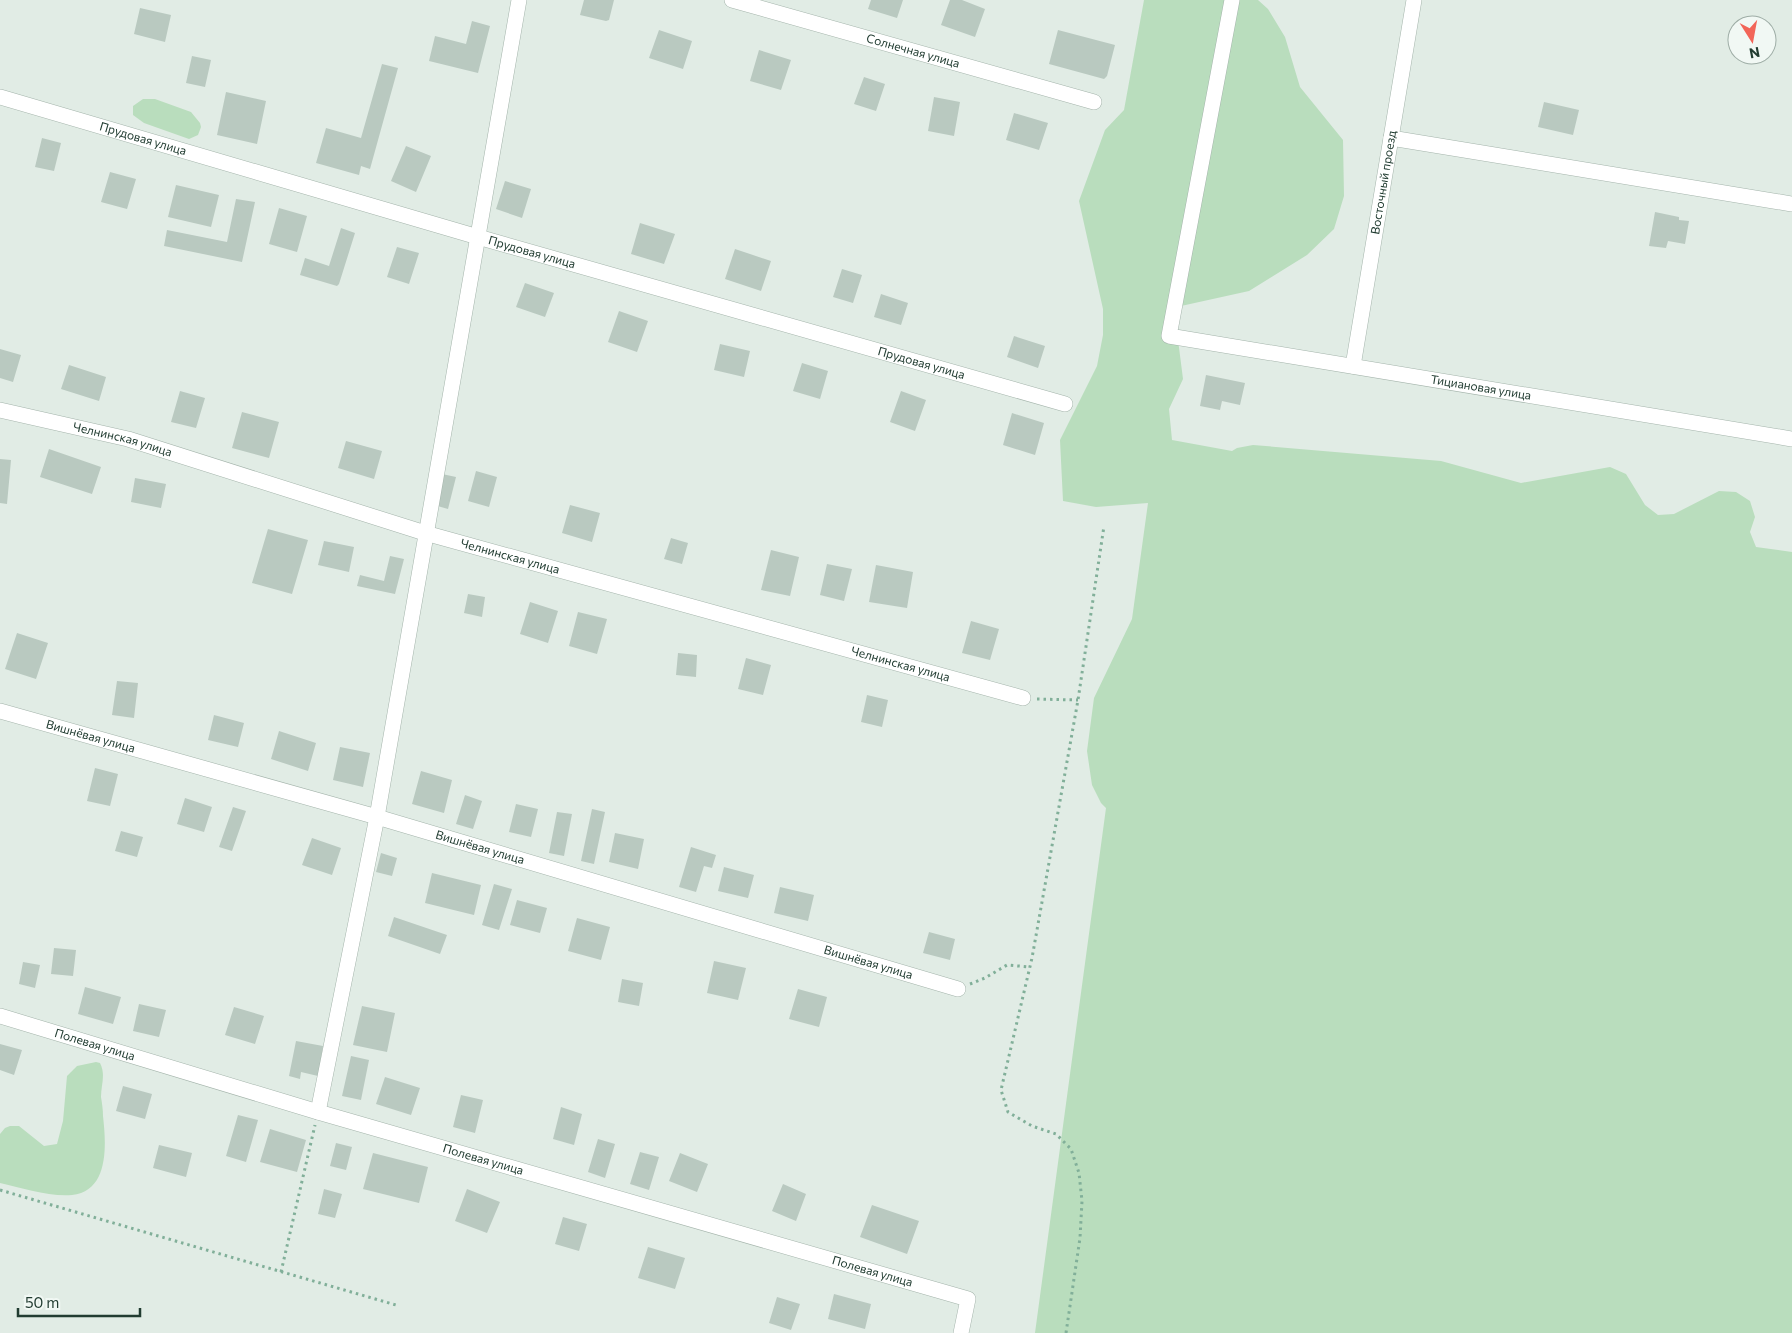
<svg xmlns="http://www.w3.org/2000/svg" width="1792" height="1333" font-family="Commissioner,sans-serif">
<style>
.green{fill:#b9ddbd}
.building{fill:#b9c9c0}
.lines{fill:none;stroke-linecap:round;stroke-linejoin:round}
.street-casing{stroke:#a4b4ab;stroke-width:16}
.path{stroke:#81af99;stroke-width:3;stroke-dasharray:2.5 4;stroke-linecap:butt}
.street{stroke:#fff;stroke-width:15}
.labels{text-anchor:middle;stroke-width:4;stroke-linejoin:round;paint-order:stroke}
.street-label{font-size:12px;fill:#213c31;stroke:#f1f8f4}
</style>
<rect width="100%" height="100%" fill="#e1ece5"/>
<!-- green -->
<path class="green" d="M1144,0H1258L1268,9L1285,37L1300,87L1343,140L1344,196L1334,229L1307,255L1249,291L1181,306L1176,324L1183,379L1169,409L1172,440L1232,451L1237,448L1253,445L1441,461L1521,483L1610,467L1626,474L1645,505L1658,515L1674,514L1719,491L1736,492L1750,501L1755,517L1750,532L1756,547L1792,552V1333H1035L1106,808L1101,803L1092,785L1087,751L1094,698L1132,619L1148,503L1096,507L1063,501L1060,440L1097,366L1103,335V309L1079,201L1105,130L1124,110Z
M143,99H155L191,112L200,123L201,127L198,135L189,139L144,123L133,115V106Z
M96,1062L100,1063C106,1075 101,1085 101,1097C102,1103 103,1110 103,1116C106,1143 110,1191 72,1195C50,1197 21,1188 0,1183V1134L5,1128L10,1126H19L44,1146L57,1144L63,1121L67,1076L77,1066Z"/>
<!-- building -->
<path class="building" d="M584,0H614L609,20L606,21L580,15Z
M871,0H903L897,18L868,9Z
M950,0H962L985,9L975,37L941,25Z
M140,8L171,15L165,42L134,34Z
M472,21L490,26L478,73L429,61L435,36L466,44Z
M659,30L692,41L683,69L649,58Z
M1058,30L1115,45L1107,76L1104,79L1049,64Z
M759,50L791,60L781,90L750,81Z
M192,56L211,60L205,87L186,83Z
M382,64L398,68L370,169L361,166L359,175L316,163L326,128L361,138Z
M864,77L885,84L876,111L854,104Z
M226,92L266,101L257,144L217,135Z
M934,97L960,102L954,136L928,131Z
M1544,102L1579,110L1573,135L1538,127Z
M1014,113L1048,123L1039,150L1006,140Z
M42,138L61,143L54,171L35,167Z
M406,146L431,156L416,192L391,181Z
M110,172L136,179L127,209L101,202Z
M505,181L531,189L522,218L496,209Z
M176,185L219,195L211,227L168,217Z
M236,199L255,202L242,262L164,246L167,230L227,242Z
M279,208L307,216L297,252L269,244Z
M1655,212L1679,217V220L1689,221L1685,244L1668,241L1666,248L1649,246Z
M640,223L675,234L664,264L631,254Z
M341,228L355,233L339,284L337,286L300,275L305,258L329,266Z
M397,247L419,253L409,284L387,277Z
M735,249L771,261L761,291L725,279Z
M842,269L862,275L853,303L833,297Z
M525,283L554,293L545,317L516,307Z
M881,294L908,303L901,325L874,317Z
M619,311L648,321L637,352L608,342Z
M1014,336L1045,346L1038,368L1007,357Z
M720,344L750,351L744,377L714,370Z
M0,349L21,355L13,382L0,378Z
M802,363L828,371L820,399L793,391Z
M69,365L106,377L99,401L61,389Z
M1206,375L1245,383L1240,405L1222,401L1220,410L1200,406Z
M180,391L205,398L196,428L171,422Z
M901,391L926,400L915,431L890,422Z
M242,412L279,422L269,458L232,448Z
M1012,413L1044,423L1035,455L1003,445Z
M346,441L382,451L374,479L338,468Z
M49,449L101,467L92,494L40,477Z
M0,459L11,460L7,504L0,503Z
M476,471L497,477L489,507L468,501Z
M442,474L456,477L448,509L434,505Z
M135,478L166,484L161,508L131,502Z
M570,505L600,513L592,542L562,533Z
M268,529L308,540L292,594L252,583Z
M671,538L688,543L682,564L664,559Z
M324,541L354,547L349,572L318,565Z
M771,550L799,557L790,596L761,590Z
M390,556L404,559L395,594L357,586L360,575L384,581Z
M827,564L852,569L844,601L820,595Z
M876,565L913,572L907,608L869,602Z
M468,594L485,597L482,617L464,613Z
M530,602L558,611L548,643L520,634Z
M578,612L607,619L597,654L569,646Z
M971,621L999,629L990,660L962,653Z
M17,633L48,643L36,679L5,669Z
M678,653L697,655L696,677L676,675Z
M746,658L771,665L763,695L738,689Z
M117,681L138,683L134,718L112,715Z
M867,695L888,700L882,727L861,722Z
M214,715L244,723L238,747L208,740Z
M279,731L316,743L308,771L271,759Z
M340,747L370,753L363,787L333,780Z
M95,768L118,774L110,806L87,801Z
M421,771L452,780L444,813L412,804Z
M465,795L482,801L473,829L456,824Z
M185,798L212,807L204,832L177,824Z
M516,804L538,809L531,837L509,832Z
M233,807L246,811L232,851L219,847Z
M592,809L605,812L594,864L581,861Z
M557,812L572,814L564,856L549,853Z
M121,831L143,837L137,857L115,851Z
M615,833L644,839L638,869L609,862Z
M312,838L341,848L332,875L302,865Z
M691,847L716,855L712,868L704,866L696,892L679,887Z
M381,853L397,858L392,876L376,872Z
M724,867L754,875L748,898L718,891Z
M432,873L481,885L474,915L425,903Z
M494,884L512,889L499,930L482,925Z
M780,887L814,895L808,921L774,913Z
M517,900L547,908L540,933L510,925Z
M394,917L447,935L440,954L388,936Z
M577,918L610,927L601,960L568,951Z
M929,932L955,939L950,960L923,953Z
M54,948L76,950L73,976L51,974Z
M714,961L746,968L738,1000L707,993Z
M23,962L40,965L35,988L19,984Z
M622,979L643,983L639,1006L618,1002Z
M85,987L121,997L113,1024L78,1014Z
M798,989L827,997L819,1027L789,1019Z
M139,1004L166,1010L159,1037L133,1031Z
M362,1006L395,1013L387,1052L353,1045Z
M234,1007L264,1016L255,1044L225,1035Z
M296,1041L323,1046L318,1076L301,1072L300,1079L289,1076Z
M0,1044L22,1050L14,1075L0,1070Z
M351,1056L369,1060L361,1100L342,1096Z
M385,1077L420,1088L411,1115L376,1104Z
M123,1086L152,1094L145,1119L116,1111Z
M461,1095L483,1100L475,1133L453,1127Z
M561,1107L582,1114L574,1145L553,1139Z
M238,1115L258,1120L246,1162L226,1156Z
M270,1129L306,1140L297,1172L260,1162Z
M598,1139L615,1144L605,1178L588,1172Z
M336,1143L352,1147L346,1170L330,1166Z
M159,1145L192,1153L186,1177L153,1168Z
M640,1152L659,1157L649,1190L630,1184Z
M373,1153L428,1167L419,1203L363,1189Z
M680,1153L708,1164L697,1192L669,1181Z
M783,1184L806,1194L796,1221L772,1211Z
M324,1189L342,1194L335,1218L318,1214Z
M467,1189L500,1202L487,1233L455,1221Z
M872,1205L919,1221L907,1254L860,1237Z
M563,1217L587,1224L579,1251L555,1244Z
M648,1247L685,1258L675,1289L638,1278Z
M834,1294L871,1304L865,1329L828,1319Z
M777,1297L800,1304L791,1330L769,1323Z"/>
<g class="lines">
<defs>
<g id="street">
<path id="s1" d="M732,0L1094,102"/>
<path id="s2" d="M1232,0L1169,336L1792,439"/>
<path id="s3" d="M0,97L478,237L1065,404"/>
<path d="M1391,138L1792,204"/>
<path id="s4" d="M1353,366L1414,0"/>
<path id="s5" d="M0,410L128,439L425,533L1023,698"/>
<path id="s6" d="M0,711L377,817L958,989"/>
<path id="s7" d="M0,1016L318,1112L968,1299L961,1333"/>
<path d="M318,1112L377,817L519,0"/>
</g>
</defs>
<!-- street casing -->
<use href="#street" class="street-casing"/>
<!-- path -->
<path class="path" d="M1037,699L1078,700
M970,984L985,978L1007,965L1030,967
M0,1190L396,1305
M281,1272L315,1125
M1066,1333L1080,1238L1082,1201L1079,1173L1071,1149L1056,1134L1032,1126L1008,1112L1001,1090L1032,958L1078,700L1104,526"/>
<!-- street -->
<use href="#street" class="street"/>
</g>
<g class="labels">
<!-- street labels -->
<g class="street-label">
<text dy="4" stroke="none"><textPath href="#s1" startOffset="188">Солнечная улица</textPath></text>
<text dy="4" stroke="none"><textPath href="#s3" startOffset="149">Прудовая улица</textPath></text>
<text dy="4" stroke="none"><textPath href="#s4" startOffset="186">Восточный проезд</textPath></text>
<text dy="4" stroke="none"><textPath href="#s3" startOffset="554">Прудовая улица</textPath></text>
<text dy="4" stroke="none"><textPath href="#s3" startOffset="959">Прудовая улица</textPath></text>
<text dy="4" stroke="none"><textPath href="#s2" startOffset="658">Тициановая улица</textPath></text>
<text dy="4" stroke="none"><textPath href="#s5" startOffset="126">Челнинская улица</textPath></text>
<text dy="4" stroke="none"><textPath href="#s5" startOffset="531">Челнинская улица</textPath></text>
<text dy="4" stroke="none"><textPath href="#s5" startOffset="936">Челнинская улица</textPath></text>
<text dy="4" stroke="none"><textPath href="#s6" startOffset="94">Вишнёвая улица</textPath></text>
<text dy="4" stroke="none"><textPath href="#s6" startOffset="499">Вишнёвая улица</textPath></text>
<text dy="4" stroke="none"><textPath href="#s6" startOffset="904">Вишнёвая улица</textPath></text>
<text dy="4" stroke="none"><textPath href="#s7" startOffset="99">Полевая улица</textPath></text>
<text dy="4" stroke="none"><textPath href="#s7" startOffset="504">Полевая улица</textPath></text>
<text dy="4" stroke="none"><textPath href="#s7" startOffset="909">Полевая улица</textPath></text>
</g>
</g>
<!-- north arrow -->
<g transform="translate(1752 40) rotate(169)"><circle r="24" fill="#f1f8f4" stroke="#9eada6"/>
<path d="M0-4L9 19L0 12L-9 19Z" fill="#f26558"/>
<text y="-8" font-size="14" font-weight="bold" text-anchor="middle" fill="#213c31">N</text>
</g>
<!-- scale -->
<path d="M18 1308v8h122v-8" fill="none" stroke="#213c31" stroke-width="2.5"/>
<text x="25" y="1308" font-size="15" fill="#213c31" stroke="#f1f8f4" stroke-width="4" paint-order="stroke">50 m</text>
</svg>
